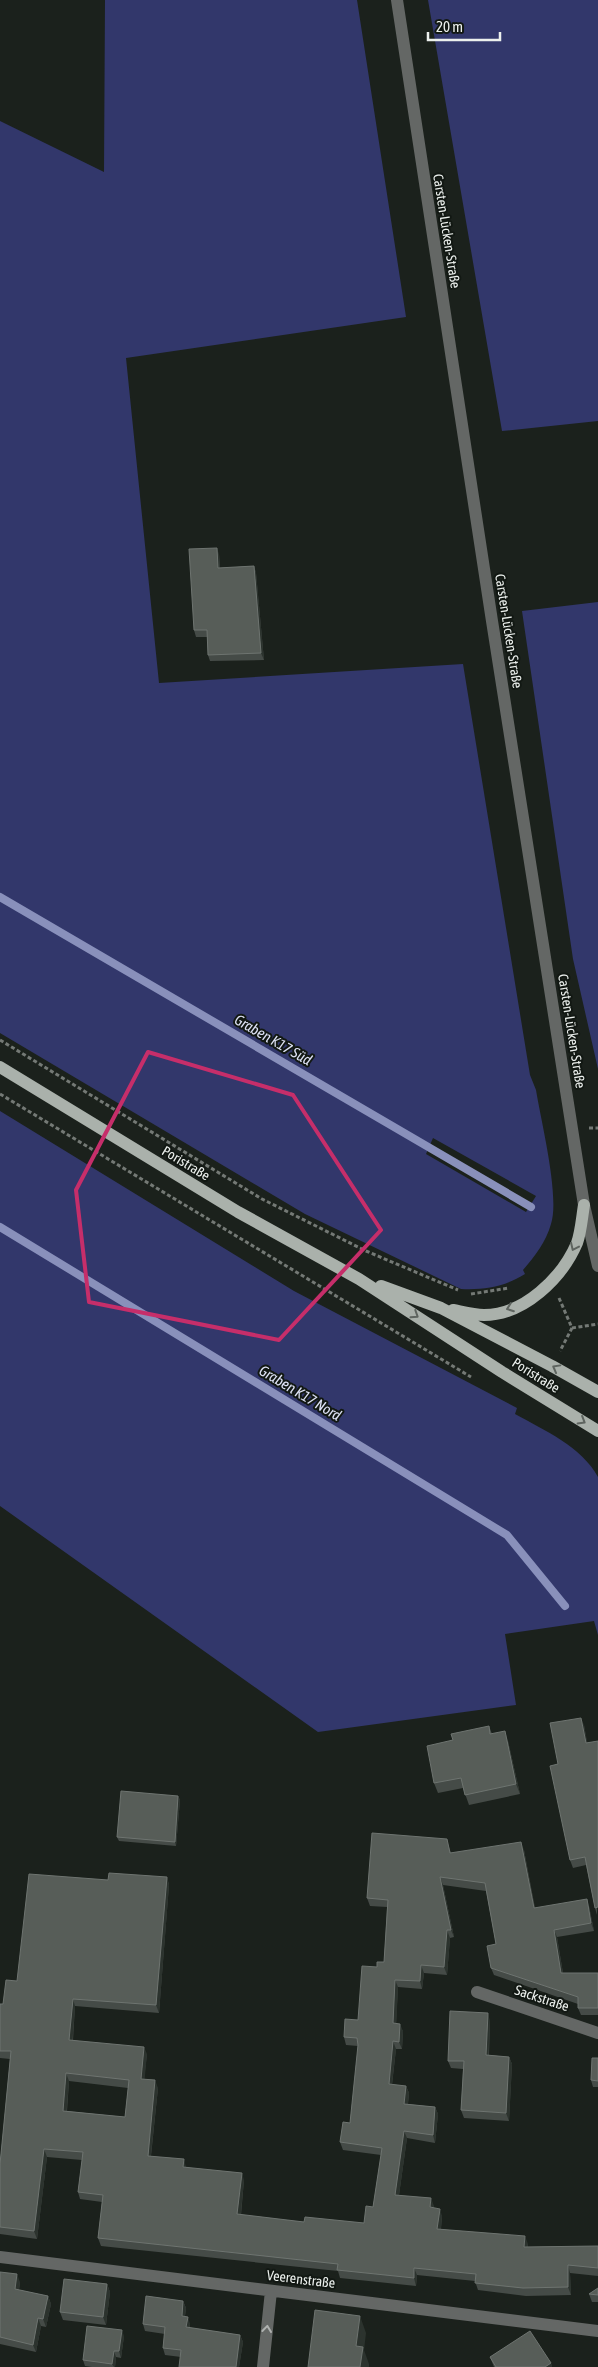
<svg xmlns="http://www.w3.org/2000/svg" width="598" height="2367" font-family="'Asap Condensed',sans-serif">
<style>
.green{fill:#32376b;fill-rule:evenodd}
.lines{fill:none;stroke-linecap:round;stroke-linejoin:round}
.stream{stroke:#8990bb;stroke-width:8}
.path{stroke:#747975;stroke-width:3;stroke-dasharray:4 2.5;stroke-linecap:butt}
.minor{stroke:#646765;stroke-width:12}
.major{stroke:#aab1ab;stroke-width:12}
.wall{fill:#454b47;fill-rule:evenodd}
.shaded-wall{fill:#2c332e}
.building{fill:#575d58;stroke:#6e7470;fill-rule:evenodd}
.oneway{stroke:#5e645f}
.oneway2{stroke:#afb2b0}
.marked{fill:none;stroke:#c62e6a;stroke-width:4;stroke-linejoin:round}
.labels{text-anchor:middle;stroke-width:4;stroke-linejoin:round;paint-order:stroke}
.street-label{font-size:14px;fill:#ecf0ed;stroke:#121813}
.water-label{font-size:15px;font-style:italic;fill:#dee2f5;stroke:#121813}
</style>
<rect width="100%" height="100%" fill="#1b211c"/>
<!-- green -->
<path class="green" d="M105,0H357L406,317L126,358L159,683L463,664L530,1075L536,1090C541,1121 560,1197 551,1224C546,1242 535,1256 523,1270L525,1274C504,1287 485,1290 461,1289L305,1214L0,1033V121L104,172ZM433,1138L536,1196L526,1212L426,1154Z
M428,0H598V421L502,431Z
M598,602V1069L573,959L522,611Z
M0,1111L294,1291L517,1408L515,1414C544,1430 582,1447 598,1477V1635L594,1621L505,1634L516,1705L318,1732L0,1506Z"/>
<g class="lines">
<!-- stream -->
<path class="stream" d="M0,897L531,1207
M0,1227L507,1535L565,1606"/>
<!-- path -->
<path class="path" d="M0,1040L262,1199L366,1251L458,1290
M0,1094L471,1377
M589,1128H598
M471,1294L509,1288
M559,1298L572,1328L560,1351
M572,1328L598,1324"/>
<!-- minor -->
<path class="minor" d="M397,0L492,621L584,1205L598,1266
M477,1992L598,2033
M0,2257L598,2331
M263,2367L271,2291"/>
<!-- major -->
<path class="major" d="M0,1067L238,1212L359,1279L502,1372L598,1431
M381,1286L441,1308L552,1366L598,1392
M453,1310C463,1312 474,1315 484,1315C524,1315 562,1278 577,1243C581,1232 582,1217 584,1205"/>
</g>
<!-- wall -->
<path class="wall" d="M219,554L220,568L254,566L256,573L264,660L210,661L208,655L207,637H196L194,630Z
M584,1725L587,1743L598,1741L597,1915L595,1908L586,1865L573,1868L570,1860L558,1764Z
M489,1726L492,1734L508,1741L520,1794L469,1805L463,1788L438,1793L434,1783L453,1740Z
M178,1796L180,1800L176,1846L119,1841L117,1837Z
M449,1847L451,1853L524,1850L535,1908L589,1906L594,1931L557,1937L563,1973H598V2015H581L578,2008V2004L494,1975L491,1968L496,1944L486,1891L443,1885L454,1937L450,1938L447,1975L424,1973L422,1989L398,1987L396,2023L403,2031L402,2049H396L392,2085L406,2086L409,2093L408,2104L435,2107L438,2114L435,2143L407,2138L399,2195L434,2206V2208L442,2216L441,2229L528,2244V2247L598,2246V2276L570,2273L571,2295L526,2296L478,2290L475,2281L417,2275L416,2286L340,2278L338,2271L101,2246L98,2238L102,2202L80,2199L78,2192L82,2160L47,2157L37,2239L0,2234V2164L10,2059L0,2058V2004H3L17,1981L108,1880L167,1877L169,1885L159,2013L75,2006L73,2040L147,2054L144,2079L158,2088L151,2156L186,2167L244,2180L241,2215L304,2222L364,2223L373,2207L381,2155L343,2150L340,2142L350,2123L358,2046L346,2045L344,2037L358,2020L377,1967L384,1962L387,1907L370,1906L367,1898ZM69,2081L128,2088L125,2117L67,2111Z
M490,2021L489,2055L509,2057L512,2064L509,2121L464,2118L461,2110L463,2069L451,2068L448,2061Z
M598,2058V2087H593L591,2080Z
M0,2272L20,2282L19,2290L48,2296L51,2304L46,2327L41,2326L36,2352L0,2344Z
M107,2284L110,2292L106,2325L63,2320L60,2312Z
M598,2288V2302H592L589,2294Z
M183,2301L186,2308L185,2316L190,2324V2328L240,2335L243,2342L239,2367H179L181,2357L165,2355L163,2348L165,2334L145,2331L143,2324Z
M124,2336L121,2358L116,2357L115,2367H92L85,2366L83,2360Z
M490,2357L551,2363L552,2367H494Z"/>
<!-- shaded-wall -->
<path class="shaded-wall" d="M217,548L219,554L220,575L218,568Z
M254,566L256,573L264,660L261,653Z
M581,1718L584,1725L589,1751L586,1743Z
M505,1731L508,1741L520,1794L516,1784Z
M178,1796L180,1800L176,1846L175,1842Z
M521,1842L524,1850L536,1916L534,1908Z
M167,1877L169,1885L159,2013L156,2005Z
M440,1877L443,1885L454,1937L451,1930Z
M587,1899L589,1906L594,1931L591,1923Z
M447,1930L450,1938L447,1975L444,1967Z
M554,1930L557,1937L564,1980L561,1973Z
M421,1965L424,1973L422,1989L420,1981Z
M395,1980L398,1987L396,2031L393,2023Z
M73,1999L75,2006L72,2047L69,2040Z
M488,2013L490,2021L488,2063L486,2055Z
M400,2024L403,2031L402,2049L399,2042Z
M393,2041L396,2049L391,2092L389,2084Z
M144,2047L147,2054L144,2086L141,2079Z
M509,2057L512,2064L509,2121L506,2113Z
M66,2073L69,2081L66,2118L63,2111Z
M155,2080L158,2088L150,2163L148,2156Z
M406,2086L409,2093L407,2111L404,2104Z
M435,2107L438,2114L435,2143L433,2135Z
M404,2131L407,2138L398,2202L395,2195Z
M44,2149L47,2157L37,2239L34,2231Z
M184,2159L186,2167V2175L183,2167Z
M242,2173L244,2180L240,2222L237,2214Z
M431,2198L434,2206L433,2215L430,2207Z
M440,2209L442,2216L440,2237L437,2229Z
M525,2236L528,2244L527,2255L524,2247Z
M568,2265L570,2273L571,2295L568,2287Z
M414,2268L417,2275L416,2286L414,2278Z
M17,2274L20,2282L18,2297L15,2289Z
M107,2284L110,2292L106,2325L103,2317Z
M48,2296L51,2304L46,2327L43,2319Z
M183,2301L186,2308L184,2323L182,2316Z
M360,2316L366,2333L364,2350L369,2364V2367H360L356,2346Z
M188,2317L190,2324L189,2334L186,2327Z
M38,2318L41,2326L36,2352L33,2345Z
M122,2330L124,2336L121,2358L119,2351Z
M240,2335L243,2342L239,2367H236Z
M114,2351L116,2357L115,2367H114L112,2364Z
M551,2363L552,2367H545Z"/>
<!-- building -->
<path class="building" d="M217,548L218,568L254,566L261,653L208,655L207,630H194L189,549Z
M581,1718L586,1743L598,1741V1907L595,1908L585,1857L570,1860L550,1766L558,1764L550,1723Z
M489,1726L490,1734L505,1731L516,1784L465,1795L461,1778L434,1783L427,1746L453,1740L451,1734Z
M121,1791L178,1796L175,1842L117,1837Z
M372,1833L447,1839L450,1853L521,1842L534,1908L587,1899L591,1923L554,1930L561,1973H598V2008H578V1997L491,1968L487,1946L496,1944L485,1883L440,1877L451,1930H447L444,1967L421,1965L420,1981L395,1980L393,2023L400,2024L399,2042L393,2041L389,2084L406,2086L404,2104L435,2107L433,2135L404,2131L395,2195L431,2198L430,2207L440,2209L437,2229L525,2236L524,2247L598,2246V2268L568,2265V2287L523,2288L475,2283L476,2274L414,2268V2278L337,2270L338,2264L98,2238L103,2195L78,2192L83,2152L44,2149L34,2231L0,2227V2164L11,2051H0V2004H3L6,1980L17,1981L29,1874L108,1880L109,1873L167,1877L156,2005L73,1999L69,2040L144,2047L141,2079L155,2080L148,2156L184,2159L183,2167L242,2173L237,2214L304,2222L305,2217L364,2223L366,2206L373,2207L382,2148L340,2142L343,2122L350,2123L358,2045L357,2038L344,2037L345,2019L358,2020L362,1966L377,1967V1962H384L388,1900L367,1898ZM66,2073L129,2080L125,2117L63,2111Z
M450,2011L488,2013L486,2055L509,2057L506,2113L461,2110L464,2061H448Z
M592,2058H598V2081L591,2080Z
M0,2272L17,2274L15,2289L48,2296L43,2319L38,2318L33,2345L0,2337Z
M64,2279L107,2284L103,2317L60,2312Z
M598,2288V2295L589,2294Z
M146,2296L183,2301L182,2316L188,2317L186,2327L240,2335L236,2367H179L181,2350L163,2348L165,2327L143,2324Z
M315,2310L360,2316L356,2346L363,2347L360,2367H308Z
M87,2326L122,2330L119,2351H114L112,2364L83,2360Z
M530,2331L551,2363L545,2367H496L490,2357Z"/>
<!-- one-way arrows -->
<defs><path id="oneway-chevron" d="M-2-3.5L2.5 0L-2 3.5" fill="none" stroke-width="1.6" stroke-linecap="round" stroke-linejoin="round" transform="scale(1.25)"/></defs>
<g class="oneway">
<use href="#oneway-chevron" transform="translate(574 1247) rotate(115)"/>
<use href="#oneway-chevron" transform="translate(510 1308) rotate(160)"/>
<use href="#oneway-chevron" transform="translate(415 1315) rotate(33)"/>
<use href="#oneway-chevron" transform="translate(556 1368) rotate(-151)"/>
<use href="#oneway-chevron" transform="translate(582 1421) rotate(31)"/>
</g>
<use class="oneway2" href="#oneway-chevron" transform="translate(267 2329) rotate(-83)"/>
<!-- marked area -->
<path class="marked" d="M148,1052L293,1095L381,1230L279,1340L89,1302L76,1190Z"/>
<g class="labels">
<!-- street labels -->
<g class="street-label">
<text transform="translate(447 231) rotate(81)" y="5">Carsten-Lücken-Straße</text>
<text transform="translate(509 631) rotate(81)" y="5">Carsten-Lücken-Straße</text>
<text transform="translate(572 1031) rotate(81)" y="5">Carsten-Lücken-Straße</text>
<text transform="translate(186 1163) rotate(31)" y="5">Poristraße</text>
<text transform="translate(536 1375) rotate(32)" y="5">Poristraße</text>
<text transform="translate(542 1998) rotate(18)" y="5">Sackstraße</text>
<text transform="translate(301 2279) rotate(7)" y="5">Veerenstraße</text>
</g>
<!-- water labels -->
<g class="water-label">
<text transform="translate(273 1040) rotate(30)" y="5">Graben K17 Süd</text>
<text transform="translate(300 1393) rotate(31)" y="5">Graben K17 Nord</text>
</g>
</g>
<!-- scale -->
<path d="M428 32v8h72v-8" fill="none" stroke="#ecf0ed" stroke-width="2.5"/>
<text x="436" y="32" font-size="15" fill="#ecf0ed" stroke="#121813" stroke-width="4" paint-order="stroke">20 m</text>
</svg>
